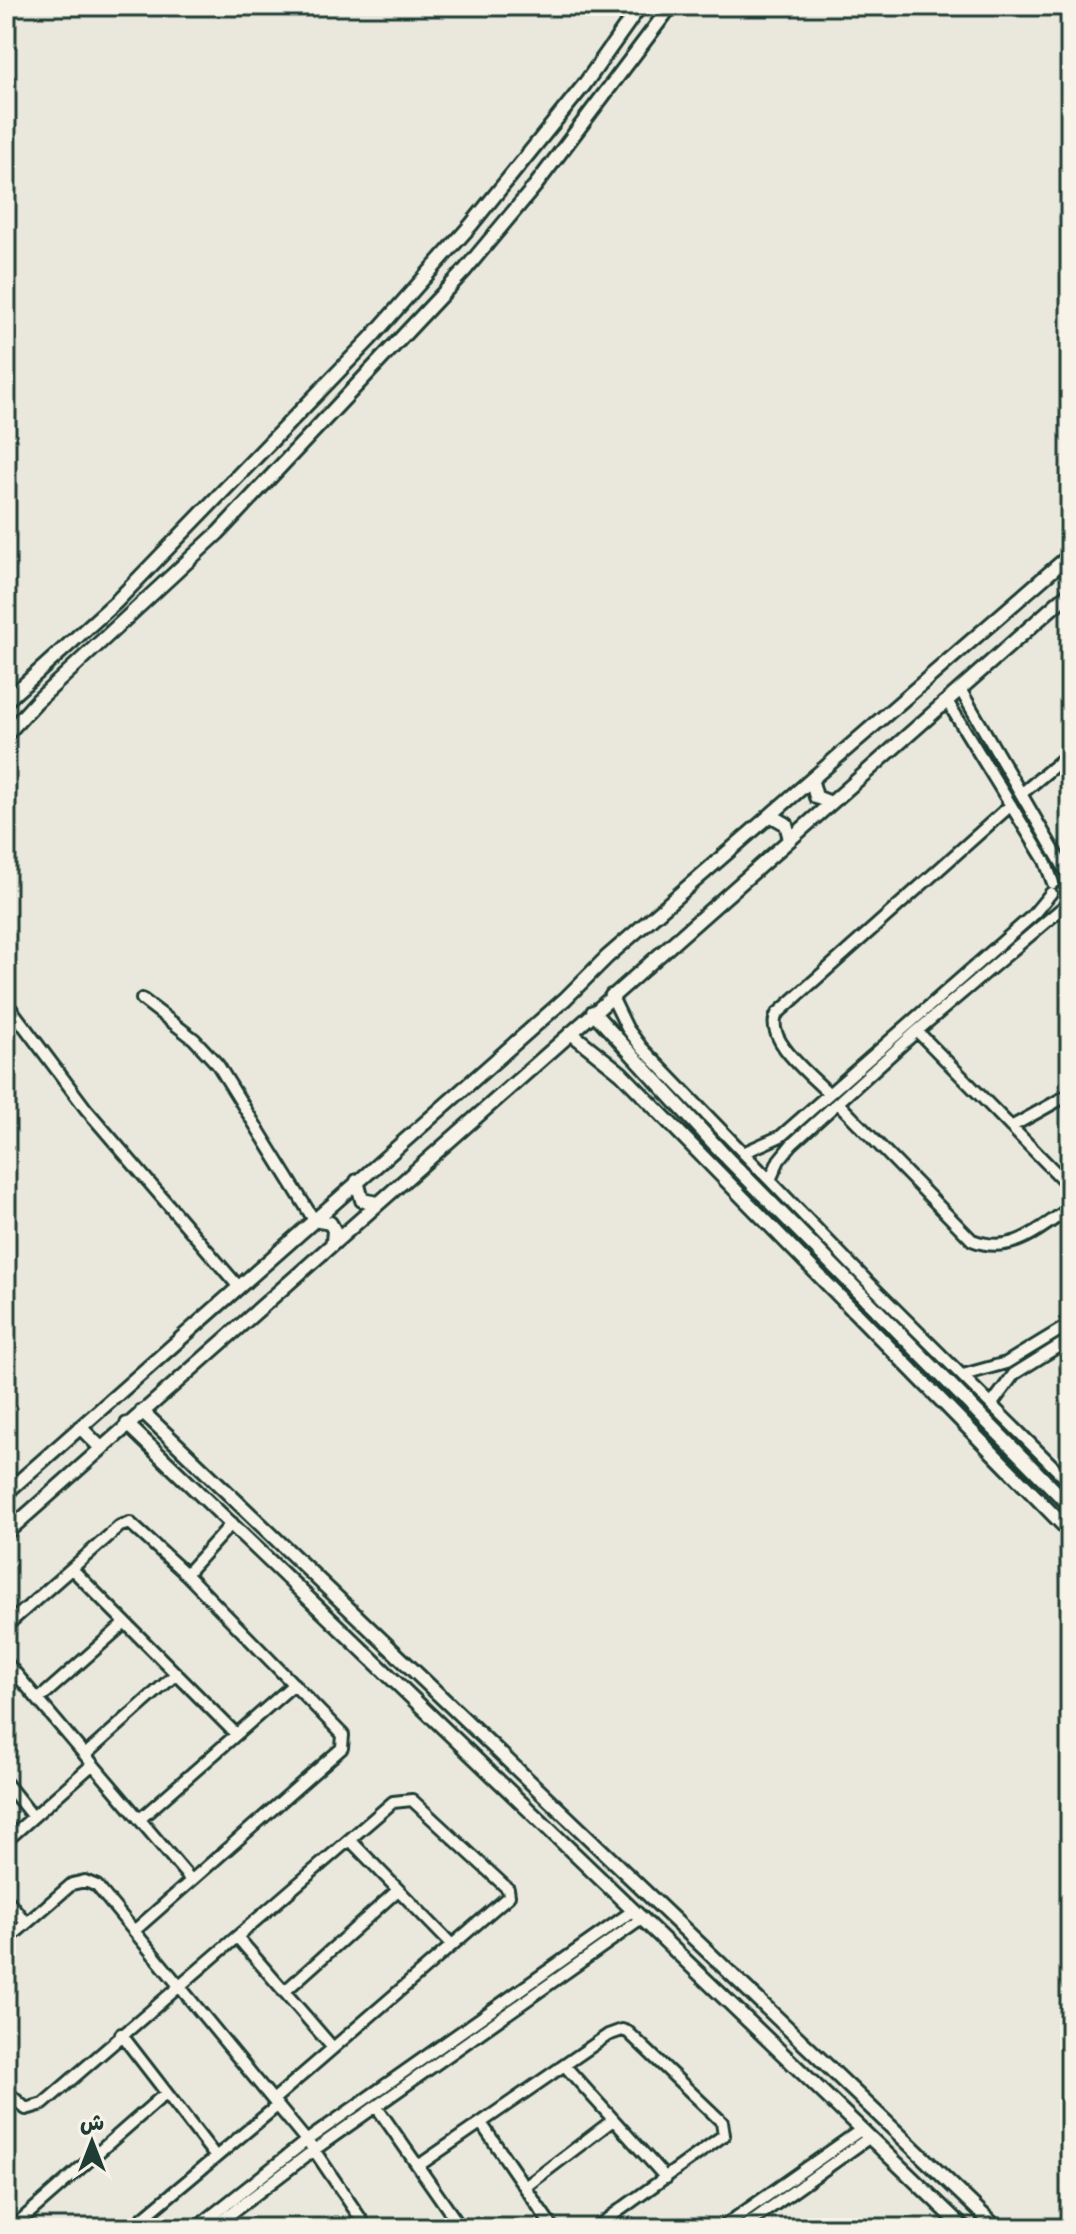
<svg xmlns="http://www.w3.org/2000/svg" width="1076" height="2234" font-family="'Shantell Sans','Playpen Sans Arabic',sans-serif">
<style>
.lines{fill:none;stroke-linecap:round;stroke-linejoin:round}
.minor-casing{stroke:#1f3d34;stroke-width:16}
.tertiary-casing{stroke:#1f3d34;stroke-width:18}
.minor{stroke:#f7f3e8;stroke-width:10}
.tertiary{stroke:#f7f3e8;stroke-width:12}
</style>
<rect width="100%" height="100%" fill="#eae8dd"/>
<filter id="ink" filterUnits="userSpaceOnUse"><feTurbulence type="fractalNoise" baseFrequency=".0125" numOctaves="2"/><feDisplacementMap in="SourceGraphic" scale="16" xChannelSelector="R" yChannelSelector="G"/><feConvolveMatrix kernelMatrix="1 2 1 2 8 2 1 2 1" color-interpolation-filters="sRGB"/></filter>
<g filter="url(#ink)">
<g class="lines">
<defs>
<path id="minor" d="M960,689L1070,878
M947,701L1045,861L1053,883
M1021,794L1070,753
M611,995L627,1028L642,1048L869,1283L1070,1483
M142,999L194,1039L218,1065L314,1220
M6,1002L86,1109L238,1286
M917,1031L1070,1187
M829,1094C812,1076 763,1039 777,1014L1011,805
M838,1103L972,1240C1011,1256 1039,1229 1070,1208
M1011,1127L1070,1094
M743,1153L781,1136L1032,916L1051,893
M770,1180L779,1160L792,1144L917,1031L1067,904
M963,1375L1006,1363L1070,1324
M992,1404L1014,1374L1070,1339
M72,1569L236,1734
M186,1574L232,1523
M6,1626L120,1526L130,1523L186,1574L343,1735L342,1748L134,1931
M6,1662L191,1880
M38,1700L125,1623
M85,1755L176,1674
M6,1783L33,1817
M140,1819L294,1684
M350,1840L452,1945
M6,1841L93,1764
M6,1898L26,1923
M238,1938L333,2048
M6,1941L72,1884L85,1881L97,1886L314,2150L367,2228
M284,1992L398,1890
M121,2034L216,2157
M565,2066L666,2178
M6,2091L26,2109L43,2104L393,1802L412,1800L508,1889L509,1896L273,2100
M376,2106L461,2228
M481,2123L553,2228
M418,2166L608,2035L622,2030L628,2032L722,2122L724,2135L595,2228
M525,2187L613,2120
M12,2228L166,2093
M131,2228L277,2106
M196,2228L306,2141L634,1910
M212,2228L314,2150L643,1918
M721,2228L862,2129
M742,2228L870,2137"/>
<path id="tertiary" d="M6,701L116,602L370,339L471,225L584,85L640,6
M6,735L37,701L218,533L465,270L535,186L671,6
M812,782L816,797L831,803
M772,816L786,824L790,839
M593,1012L728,1159L1070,1506
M571,1033L621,1073L1070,1532
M357,1181L362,1200L377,1203
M314,1220L330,1223L334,1230L333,1242
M142,1411L997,2228
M127,1424L964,2228
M80,1427L101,1448
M6,1493L565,999L607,957L1070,555
M6,1533L1070,592"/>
</defs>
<!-- minor casing -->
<use href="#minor" class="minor-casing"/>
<!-- tertiary casing -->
<use href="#tertiary" class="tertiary-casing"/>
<!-- minor -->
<use href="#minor" class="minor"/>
<!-- tertiary -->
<use href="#tertiary" class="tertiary"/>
</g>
</g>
<!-- margin -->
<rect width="1076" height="2234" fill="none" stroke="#f7f3e8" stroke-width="32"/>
<rect x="16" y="16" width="1044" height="2202" fill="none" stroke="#1f3d34" stroke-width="3" filter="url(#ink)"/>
<!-- north arrow -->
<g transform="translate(92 2142)" stroke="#f7f3e8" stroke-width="6" paint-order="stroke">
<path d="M0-6L14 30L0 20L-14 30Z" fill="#1f3d34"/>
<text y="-12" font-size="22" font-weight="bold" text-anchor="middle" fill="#1f3d34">ش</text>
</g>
</svg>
